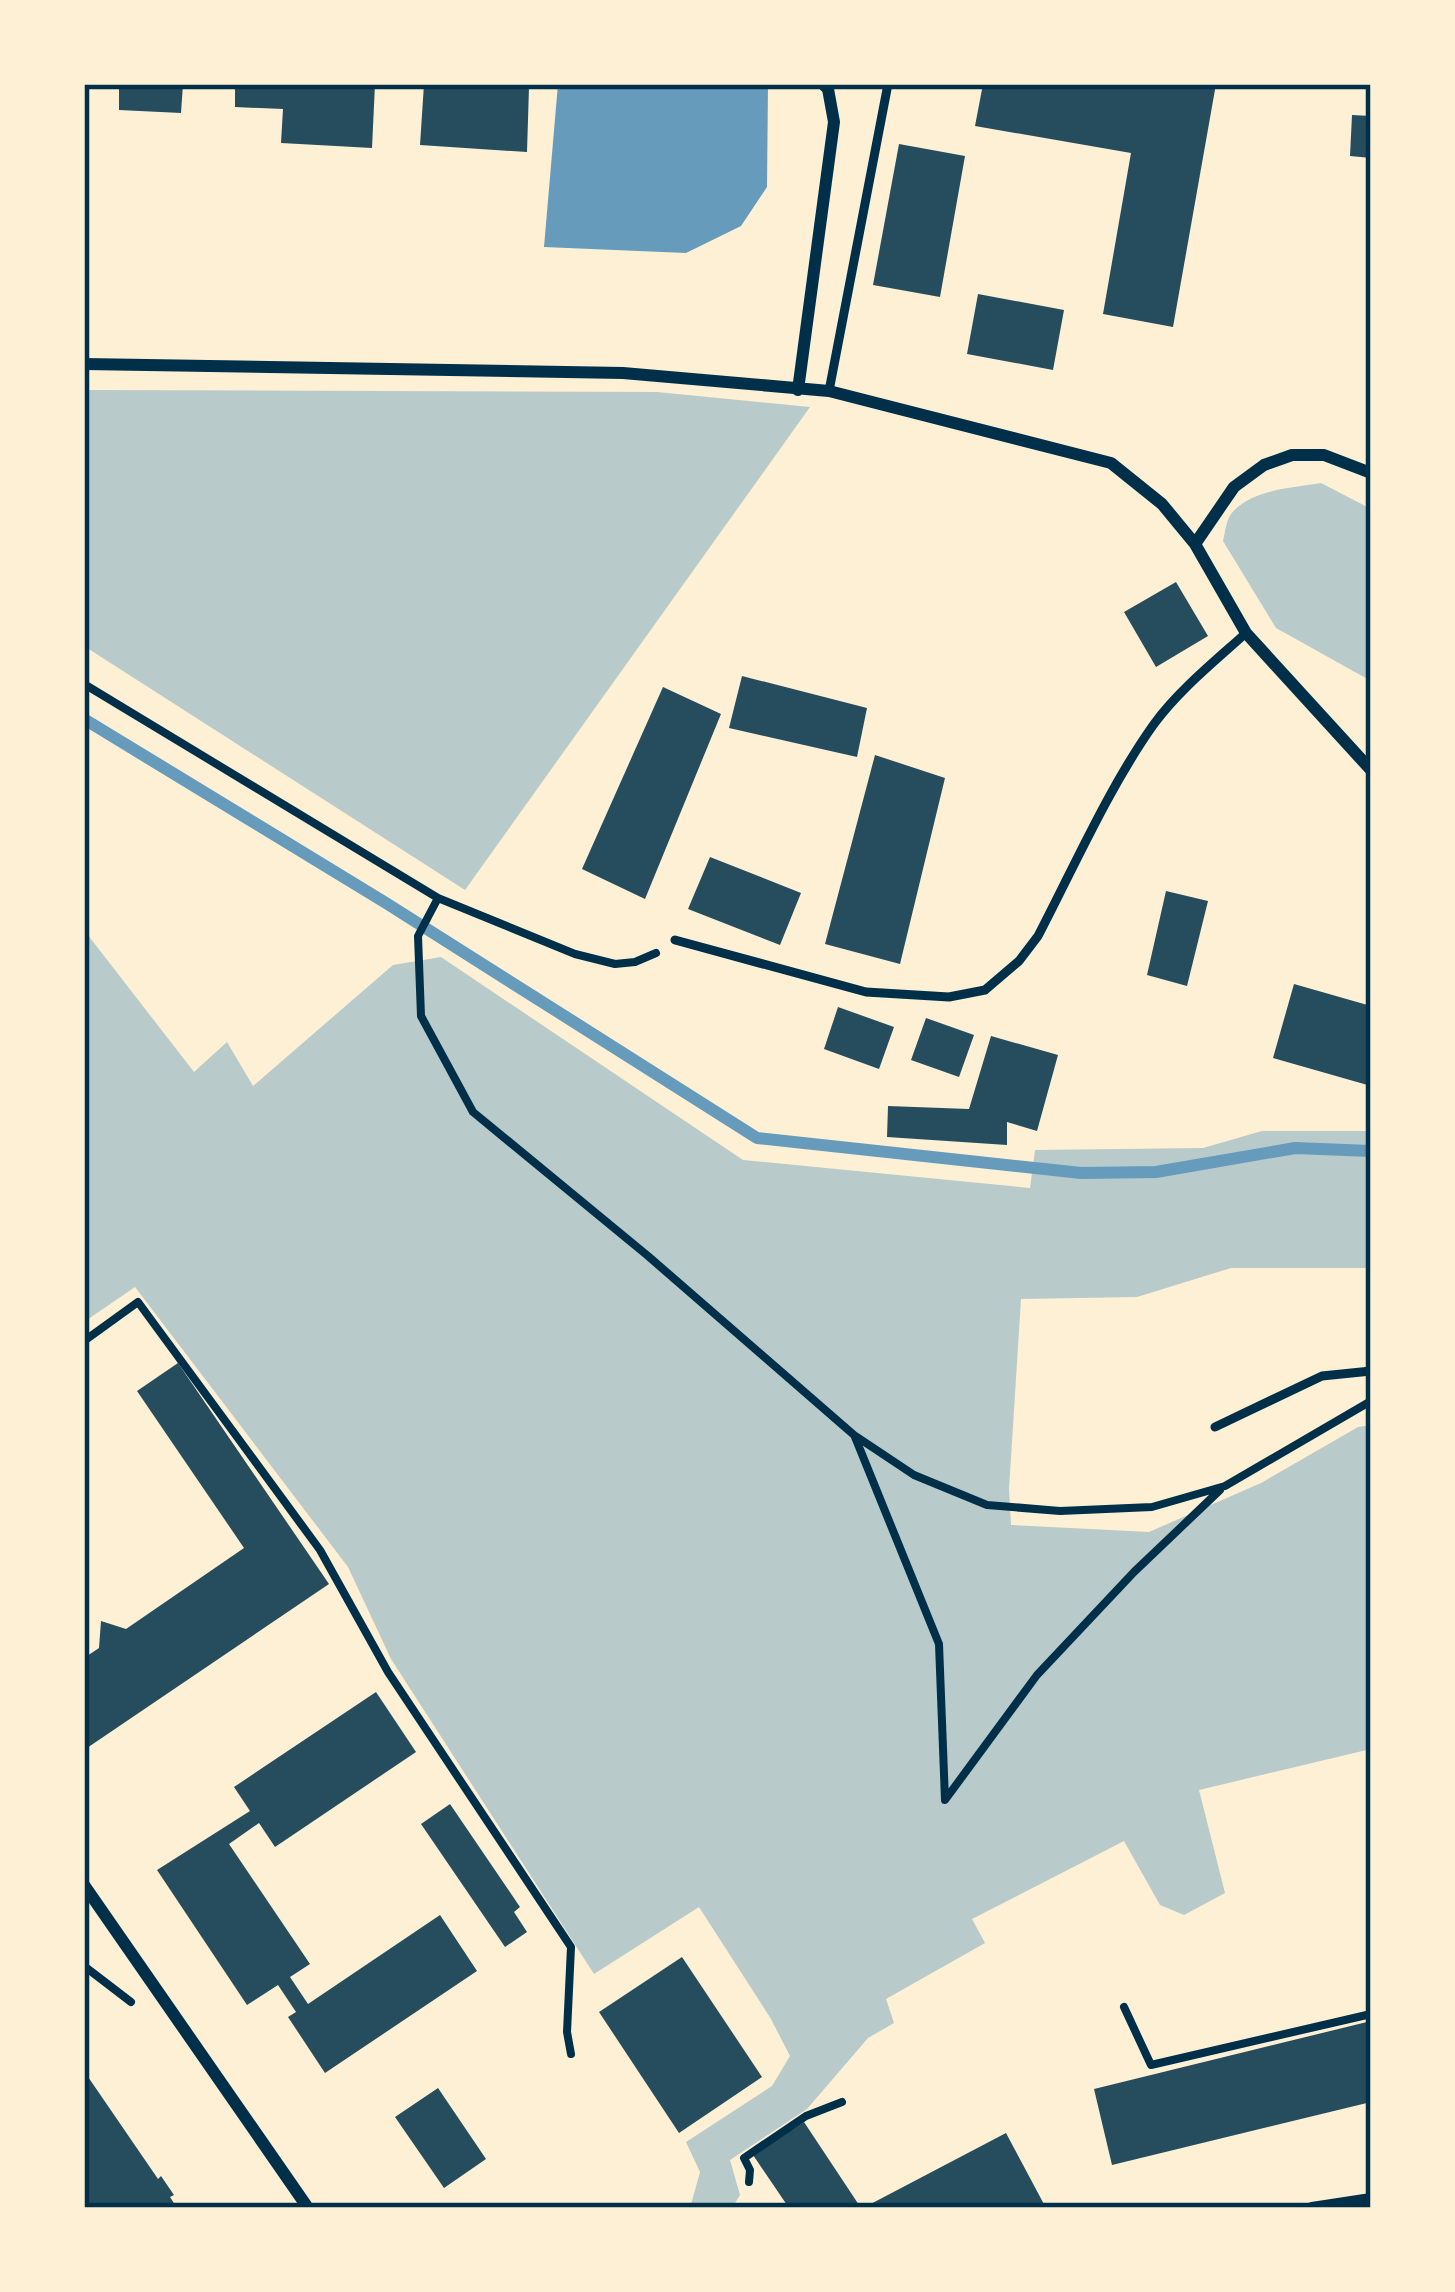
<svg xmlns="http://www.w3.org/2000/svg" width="1455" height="2292" font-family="'Fira Sans Condensed',sans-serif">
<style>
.green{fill:#b9caca}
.water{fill:#669bbc}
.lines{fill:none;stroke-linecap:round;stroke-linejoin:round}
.stream{stroke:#669bbc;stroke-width:12}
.building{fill:#264d5e}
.path{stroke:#003049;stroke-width:8}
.service{stroke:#003049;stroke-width:9}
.minor{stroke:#003049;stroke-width:12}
.neatline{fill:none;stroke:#003049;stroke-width:4.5}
</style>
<rect width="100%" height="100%" fill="#fdf0d5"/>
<!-- green -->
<path class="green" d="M84,390L657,392L810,407L465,890L84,646Z
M1321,483L1371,509V681L1276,628L1223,541C1225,533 1226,521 1231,514C1251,489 1292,488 1321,483Z
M84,930L194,1072L227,1042L253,1086L393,965L441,957L743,1160L1030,1188L1035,1150L1203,1148L1262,1131H1371V1268H1231L1137,1297L1021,1299L1009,1489L1011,1525L1149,1532L1261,1483L1358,1427L1371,1425V1749L1199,1790L1225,1893L1184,1915L1160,1905L1124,1841L972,1919L985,1943L886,1999L894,2023L868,2038L807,2109L730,2160L740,2195L732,2208H690L700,2172L686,2142L772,2086L790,2056L771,2019L699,1907L594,1974L391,1659L348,1567L135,1287L84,1322Z"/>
<!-- water -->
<path class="water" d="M558,84H768L767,187L741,226L686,253L544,247Z"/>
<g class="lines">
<!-- stream -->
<path class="stream" d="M84,719L386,903L757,1138L1081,1173L1156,1172L1295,1148L1371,1151"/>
</g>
<!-- building -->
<path class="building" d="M119,84H183L181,113L119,110Z
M235,84H375L372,148L281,143L283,109L235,107Z
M424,84L529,87L527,152L420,145Z
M983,84H1216L1173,327L1103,314L1131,153L975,126Z
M1352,115L1371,116V158L1350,156Z
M899,144L965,156L940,297L873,285Z
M978,294L1064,310L1053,370L967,354Z
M1176,582L1208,636L1156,667L1124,612Z
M742,676L867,708L857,757L729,728Z
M663,687L721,714L645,899L582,869Z
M875,755L945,778L900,964L825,944Z
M710,857L801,893L780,945L688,909Z
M1166,891L1208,901L1187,986L1147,975Z
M1294,984L1371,1006V1086L1273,1058Z
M838,1007L894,1027L879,1069L824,1049Z
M926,1018L974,1035L959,1077L911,1060Z
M991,1036L1058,1055L1037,1131L1007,1122V1145L887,1137L888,1106L969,1109Z
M178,1363L329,1584L84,1750V1658L99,1648L101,1621L126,1629L244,1548L137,1391Z
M376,1692L416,1752L275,1847L259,1823L229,1844L310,1964L290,1977L308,2004L440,1915L477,1971L325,2073L288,2017L296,2012L278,1985L247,2005L157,1870L250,1811L234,1787Z
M450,1804L520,1907L514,1912L527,1932L505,1947L421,1824Z
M682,1957L762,2077L679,2133L599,2012Z
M1371,2021V2102L1112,2165L1094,2089Z
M84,2071L158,2179L161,2176L174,2195L170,2197L177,2208H87L84,2204Z
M438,2088L486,2159L444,2188L395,2117Z
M804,2122L861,2208H789L753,2155Z
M1006,2133L1046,2208H863Z"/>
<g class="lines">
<!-- path -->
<path class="path" d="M84,684L438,898L575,954L615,964L635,962L656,953
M438,898L418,936L421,1016L473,1112L648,1256L854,1435L914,1475L987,1505L1060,1511L1152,1507L1225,1486L1371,1401
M84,1341L138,1302L320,1550L388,1672L571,1947L567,2032L571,2054
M855,1437L939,1644L945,1800L1037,1675L1134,1572L1220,1490
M84,1966L131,2002
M1124,2007L1151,2065L1371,2014
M749,2182L750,2170L744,2158L806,2116L842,2102"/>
<!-- service -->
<path class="service" d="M829,391L888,84
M675,940L866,992L949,997L985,990L1019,961L1038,936C1074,867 1109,787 1154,724C1179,690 1215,661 1246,633
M1215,1427L1322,1376L1371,1371"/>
<!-- minor -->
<path class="minor" d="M84,364L623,373L829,391L1111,463L1162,504L1195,544L1246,633L1371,770
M798,390L834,122L828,89L823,84
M1195,544L1234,487L1264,465L1292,455H1324L1371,473
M84,1885L308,2208
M1312,2208L1371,2199"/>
</g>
<!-- border -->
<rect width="1455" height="2292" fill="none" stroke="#fdf0d5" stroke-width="174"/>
<rect x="87" y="87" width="1281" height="2118" class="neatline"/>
</svg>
